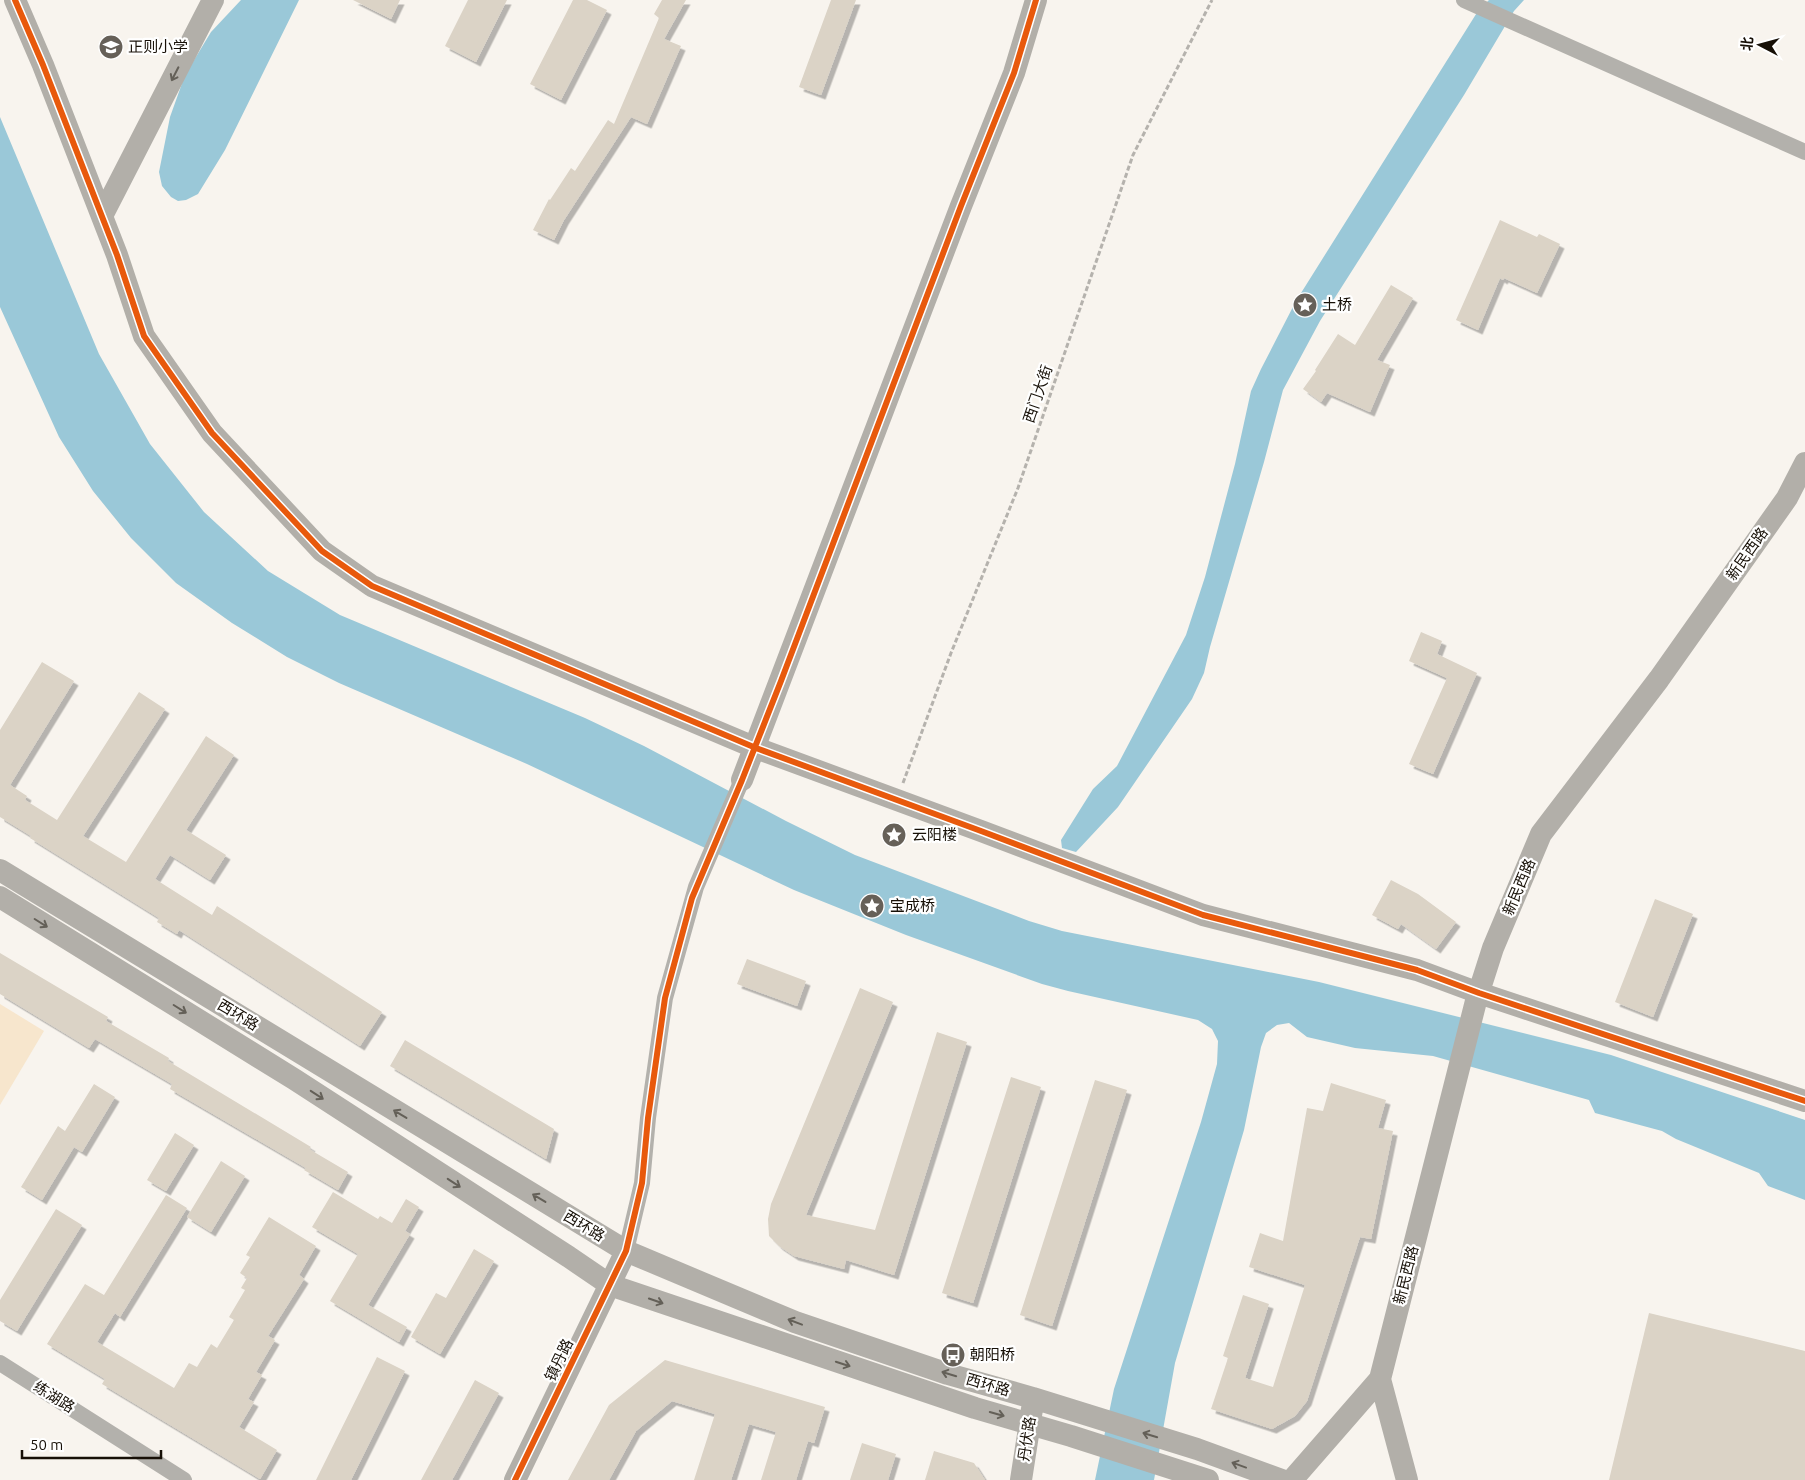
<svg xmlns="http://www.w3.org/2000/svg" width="1805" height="1480" font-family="Ubuntu,'Noto Sans SC',sans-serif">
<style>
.green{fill:#f7e6cd}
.water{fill:#9ac8d8}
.building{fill:#dbd3c6;filter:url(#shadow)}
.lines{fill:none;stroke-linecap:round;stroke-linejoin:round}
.path{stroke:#b5b2ad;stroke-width:3;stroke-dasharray:5 2.5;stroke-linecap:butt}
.street{stroke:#b3b1ac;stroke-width:16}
.secondary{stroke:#b2afa9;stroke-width:22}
.cycleway-casing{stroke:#fff;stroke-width:9}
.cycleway{stroke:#e8590c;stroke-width:6}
.oneway{stroke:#646058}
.labels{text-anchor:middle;stroke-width:4.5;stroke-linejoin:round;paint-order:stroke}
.poi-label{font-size:15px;fill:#171007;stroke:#fff;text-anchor:start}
.street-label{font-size:15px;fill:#171007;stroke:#fff}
</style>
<defs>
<filter id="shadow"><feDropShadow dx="4.5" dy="4.5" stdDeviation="0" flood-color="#0004"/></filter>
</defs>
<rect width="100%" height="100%" fill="#f8f4ee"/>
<!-- green -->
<path class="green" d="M0,1004L44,1031L0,1105Z"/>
<!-- water -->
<path class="water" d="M241,0H299L225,150L198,194L186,200L178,201L171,197L162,186L159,172L170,117L185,75L211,32Z
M1489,0H1524L1514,11L1464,95L1320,321L1283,390L1264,462L1210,647L1204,673L1192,699L1118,807L1076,852L1062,848L1061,840L1093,789L1117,766L1186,635L1205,577L1235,464L1251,391L1261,369L1296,301L1478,11Z
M0,117L99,354L150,444L204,512L268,571L340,615L585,718L644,746L786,821L855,855L1029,921L1062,931L1319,982L1611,1055L1805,1120V1200L1768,1186L1759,1173L1676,1139L1662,1131L1595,1113L1589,1100L1433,1056L1355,1048L1307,1037L1289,1023L1277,1025L1266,1033L1261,1047L1244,1130L1175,1363L1154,1480H1095L1114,1389L1201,1122L1217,1064L1218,1041L1212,1029L1198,1020L1068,991L1042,984L906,935L794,890L527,764L339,683L287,657L232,623L176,583L131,538L93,491L59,437L0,307Z"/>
<!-- building -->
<path class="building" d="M353,0H400L391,19Z
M468,0H507L476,62L445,46Z
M573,0H587L607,10L561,100L530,84Z
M662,0H686L664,39L681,46L647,124L631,117L564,220L554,240L533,230L549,199L550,200L571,168L575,171L608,120L614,124L659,18L654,14Z
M831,0H856L821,95L799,87Z
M1500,220L1537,237L1539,234L1560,244L1537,293L1504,278L1503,280L1500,278L1478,330L1456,320Z
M1391,285L1413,298L1377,360L1390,365L1370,412L1327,393L1321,402L1303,389L1316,371L1315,370L1338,334L1355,345Z
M1421,632L1442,641L1437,654L1477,673L1433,774L1409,764L1447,678L1409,661Z
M42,662L74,681L10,785L27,796L25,800L57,820L139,692L165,709L83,836L126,862L206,736L234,755L186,830L226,855L210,880L170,855L155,879L212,915L217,906L382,1012L360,1046L179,930L177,934L157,922L159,918L30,838L31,836L0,817V730Z
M1391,880L1418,894L1456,922L1436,949L1401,924L1398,929L1372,915Z
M1655,899L1693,914L1653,1017L1615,1002Z
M0,953L108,1017L106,1021L169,1058L168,1061L311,1147L309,1149L348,1172L338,1190L304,1170L306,1168L170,1089L172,1084L95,1039L89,1048L0,994Z
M747,959L806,981L797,1006L737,984Z
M860,988L893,1002L806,1215L875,1230L937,1032L967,1042L894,1275L846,1260L844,1269L794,1256L779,1246L769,1236L768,1219L771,1204Z
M405,1040L554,1129L546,1159L390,1066Z
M1011,1077L1041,1087L973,1303L942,1293Z
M1095,1080L1127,1090L1052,1326L1020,1315Z
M1331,1083L1386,1100L1378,1128L1393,1131L1371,1239L1360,1237L1307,1401L1295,1416L1272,1429L1211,1409L1228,1358L1223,1356L1243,1295L1269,1304L1245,1378L1273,1387L1305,1285L1249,1267L1260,1233L1283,1241L1307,1108L1323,1111Z
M94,1084L115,1097L82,1152L74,1147L42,1200L21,1187L58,1126L65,1131Z
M175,1133L194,1145L166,1191L147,1180Z
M221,1161L245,1176L211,1232L187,1217Z
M333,1192L378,1219L380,1216L392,1223L406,1199L419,1207L405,1231L410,1234L368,1305L407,1327L399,1342L330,1301L358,1254L312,1227Z
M166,1195L187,1208L120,1317L115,1313L97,1342L174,1388L189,1363L197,1367L211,1344L217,1348L234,1320L229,1317L245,1290L241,1288L247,1278L240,1273L250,1257L246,1255L269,1217L316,1246L299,1275L304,1279L268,1336L275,1340L256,1372L262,1375L248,1399L254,1402L239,1427L277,1450L260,1479L102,1384L105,1379L47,1344L85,1284L104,1295Z
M56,1209L82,1225L17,1331L0,1321V1300Z
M474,1249L494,1261L440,1354L411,1337L436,1293L446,1298Z
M1649,1313L1805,1351V1480H1609Z
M377,1357L405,1371L351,1480H316Z
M665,1360L825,1407L814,1443L808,1441L796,1480H761L776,1432L749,1424L731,1480H694L715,1414L672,1401L636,1431L609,1480H568L609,1405Z
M475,1380L499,1393L452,1480H421Z
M862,1443L896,1454L888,1480H850Z
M934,1451L974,1463L985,1480H925Z"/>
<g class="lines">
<!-- path -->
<path class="path" d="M903,783L951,653L1018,488L1133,155L1212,0"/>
<!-- street -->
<path class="street" d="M1464,0L1805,152
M626,1251L642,1183L648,1118L665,998L696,887L742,780
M0,1363L184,1480"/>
<!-- secondary -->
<path class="secondary" d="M15,0L43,65L117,255L144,336L212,433L322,551L372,586L756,748L981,831L1203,915L1417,970L1479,993L1805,1101
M102,216L213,0
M742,780L961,206L1014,73L1036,0
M0,870L626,1251L795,1322L948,1374L1033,1398L1197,1449L1282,1480
M0,897L294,1079L569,1257L610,1285L975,1408L1071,1436L1208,1480
M1380,1379L1407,1480
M515,1480L626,1251
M1021,1480L1032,1409
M1292,1480L1380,1379L1476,1001L1493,948L1541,834L1659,679L1787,498L1805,463"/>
<defs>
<path id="cycleway" d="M15,0L43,65L117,255L144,336L212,433L322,551L372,586L756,748L981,831L1203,915L1417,970L1479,993L1805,1101
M515,1480L626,1251L642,1183L648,1118L665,998L692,898L742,780L781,681L961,206L1014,73L1036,0"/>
</defs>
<!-- cycleway casing -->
<use href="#cycleway" class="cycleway-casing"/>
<!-- cycleway -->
<use href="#cycleway" class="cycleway"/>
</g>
<!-- one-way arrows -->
<defs><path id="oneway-shaft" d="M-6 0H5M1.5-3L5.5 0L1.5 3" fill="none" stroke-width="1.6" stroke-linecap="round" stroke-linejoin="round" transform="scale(1.25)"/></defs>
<g class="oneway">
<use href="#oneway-shaft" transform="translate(175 74) rotate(117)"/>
<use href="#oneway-shaft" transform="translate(41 923) rotate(32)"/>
<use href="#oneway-shaft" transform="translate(180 1009) rotate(32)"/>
<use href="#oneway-shaft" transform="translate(317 1095) rotate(33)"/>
<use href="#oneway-shaft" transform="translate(400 1114) rotate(-149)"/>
<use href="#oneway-shaft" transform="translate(454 1183) rotate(33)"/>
<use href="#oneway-shaft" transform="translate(539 1198) rotate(-149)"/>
<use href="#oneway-shaft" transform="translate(656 1301) rotate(19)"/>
<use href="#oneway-shaft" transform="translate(795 1322) rotate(-159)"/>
<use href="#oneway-shaft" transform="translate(843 1364) rotate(18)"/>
<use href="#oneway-shaft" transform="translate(949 1374) rotate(-163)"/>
<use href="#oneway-shaft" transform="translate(997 1414) rotate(16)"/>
<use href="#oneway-shaft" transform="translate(1150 1435) rotate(-163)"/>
<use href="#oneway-shaft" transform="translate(1239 1465) rotate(-160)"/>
</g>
<!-- icons -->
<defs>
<symbol id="school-disc" viewBox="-11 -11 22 22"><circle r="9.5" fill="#666058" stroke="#fff"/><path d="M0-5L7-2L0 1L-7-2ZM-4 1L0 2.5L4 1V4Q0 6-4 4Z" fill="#fff"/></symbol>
<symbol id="sight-disc" viewBox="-11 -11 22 22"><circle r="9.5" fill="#666058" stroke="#fff"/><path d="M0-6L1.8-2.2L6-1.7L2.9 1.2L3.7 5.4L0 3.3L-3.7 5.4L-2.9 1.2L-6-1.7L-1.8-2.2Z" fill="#fff"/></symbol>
<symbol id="bus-disc" viewBox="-11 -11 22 22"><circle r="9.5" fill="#666058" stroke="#fff"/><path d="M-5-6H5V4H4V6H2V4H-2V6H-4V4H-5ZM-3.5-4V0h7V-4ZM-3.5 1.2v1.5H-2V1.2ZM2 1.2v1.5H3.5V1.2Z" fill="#fff"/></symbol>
</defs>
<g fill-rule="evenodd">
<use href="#school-disc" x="97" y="33" width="28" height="28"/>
<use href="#sight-disc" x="1291" y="291" width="28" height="28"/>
<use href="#sight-disc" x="880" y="821" width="28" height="28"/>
<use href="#sight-disc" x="858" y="892" width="28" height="28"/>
<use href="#bus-disc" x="939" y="1341" width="28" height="28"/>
</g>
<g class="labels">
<!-- poi labels -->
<g class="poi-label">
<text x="128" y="52">正则小学</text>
<text x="1322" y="310">土桥</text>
<text x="912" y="840">云阳楼</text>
<text x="890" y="911">宝成桥</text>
<text x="970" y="1360">朝阳桥</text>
</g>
<!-- street labels -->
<g class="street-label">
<text transform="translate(1038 394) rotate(-71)" y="5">西门大街</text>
<text transform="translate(1747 554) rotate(-55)" y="5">新民西路</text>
<text transform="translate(1519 887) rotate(-67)" y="5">新民西路</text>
<text transform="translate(238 1015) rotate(31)" y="5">西环路</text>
<text transform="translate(584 1226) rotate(31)" y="5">西环路</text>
<text transform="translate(1406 1275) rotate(-76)" y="5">新民西路</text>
<text transform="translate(559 1360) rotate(-64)" y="5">镇丹路</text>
<text transform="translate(988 1385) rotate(16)" y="5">西环路</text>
<text transform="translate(54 1397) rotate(32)" y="5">练湖路</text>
<text transform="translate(1027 1439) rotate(-81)" y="5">丹伏路</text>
</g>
</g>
<!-- north arrow -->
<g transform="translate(1760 45) rotate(276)" stroke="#ffffff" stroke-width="4" paint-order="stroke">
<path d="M0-4L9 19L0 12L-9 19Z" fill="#171007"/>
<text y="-8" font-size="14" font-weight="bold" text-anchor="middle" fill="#171007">北</text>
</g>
<!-- scale -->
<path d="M22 1450v8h139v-8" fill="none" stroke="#171007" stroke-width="2.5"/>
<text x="30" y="1450" font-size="15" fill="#171007" stroke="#ffffff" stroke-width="4" paint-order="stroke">50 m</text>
</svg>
